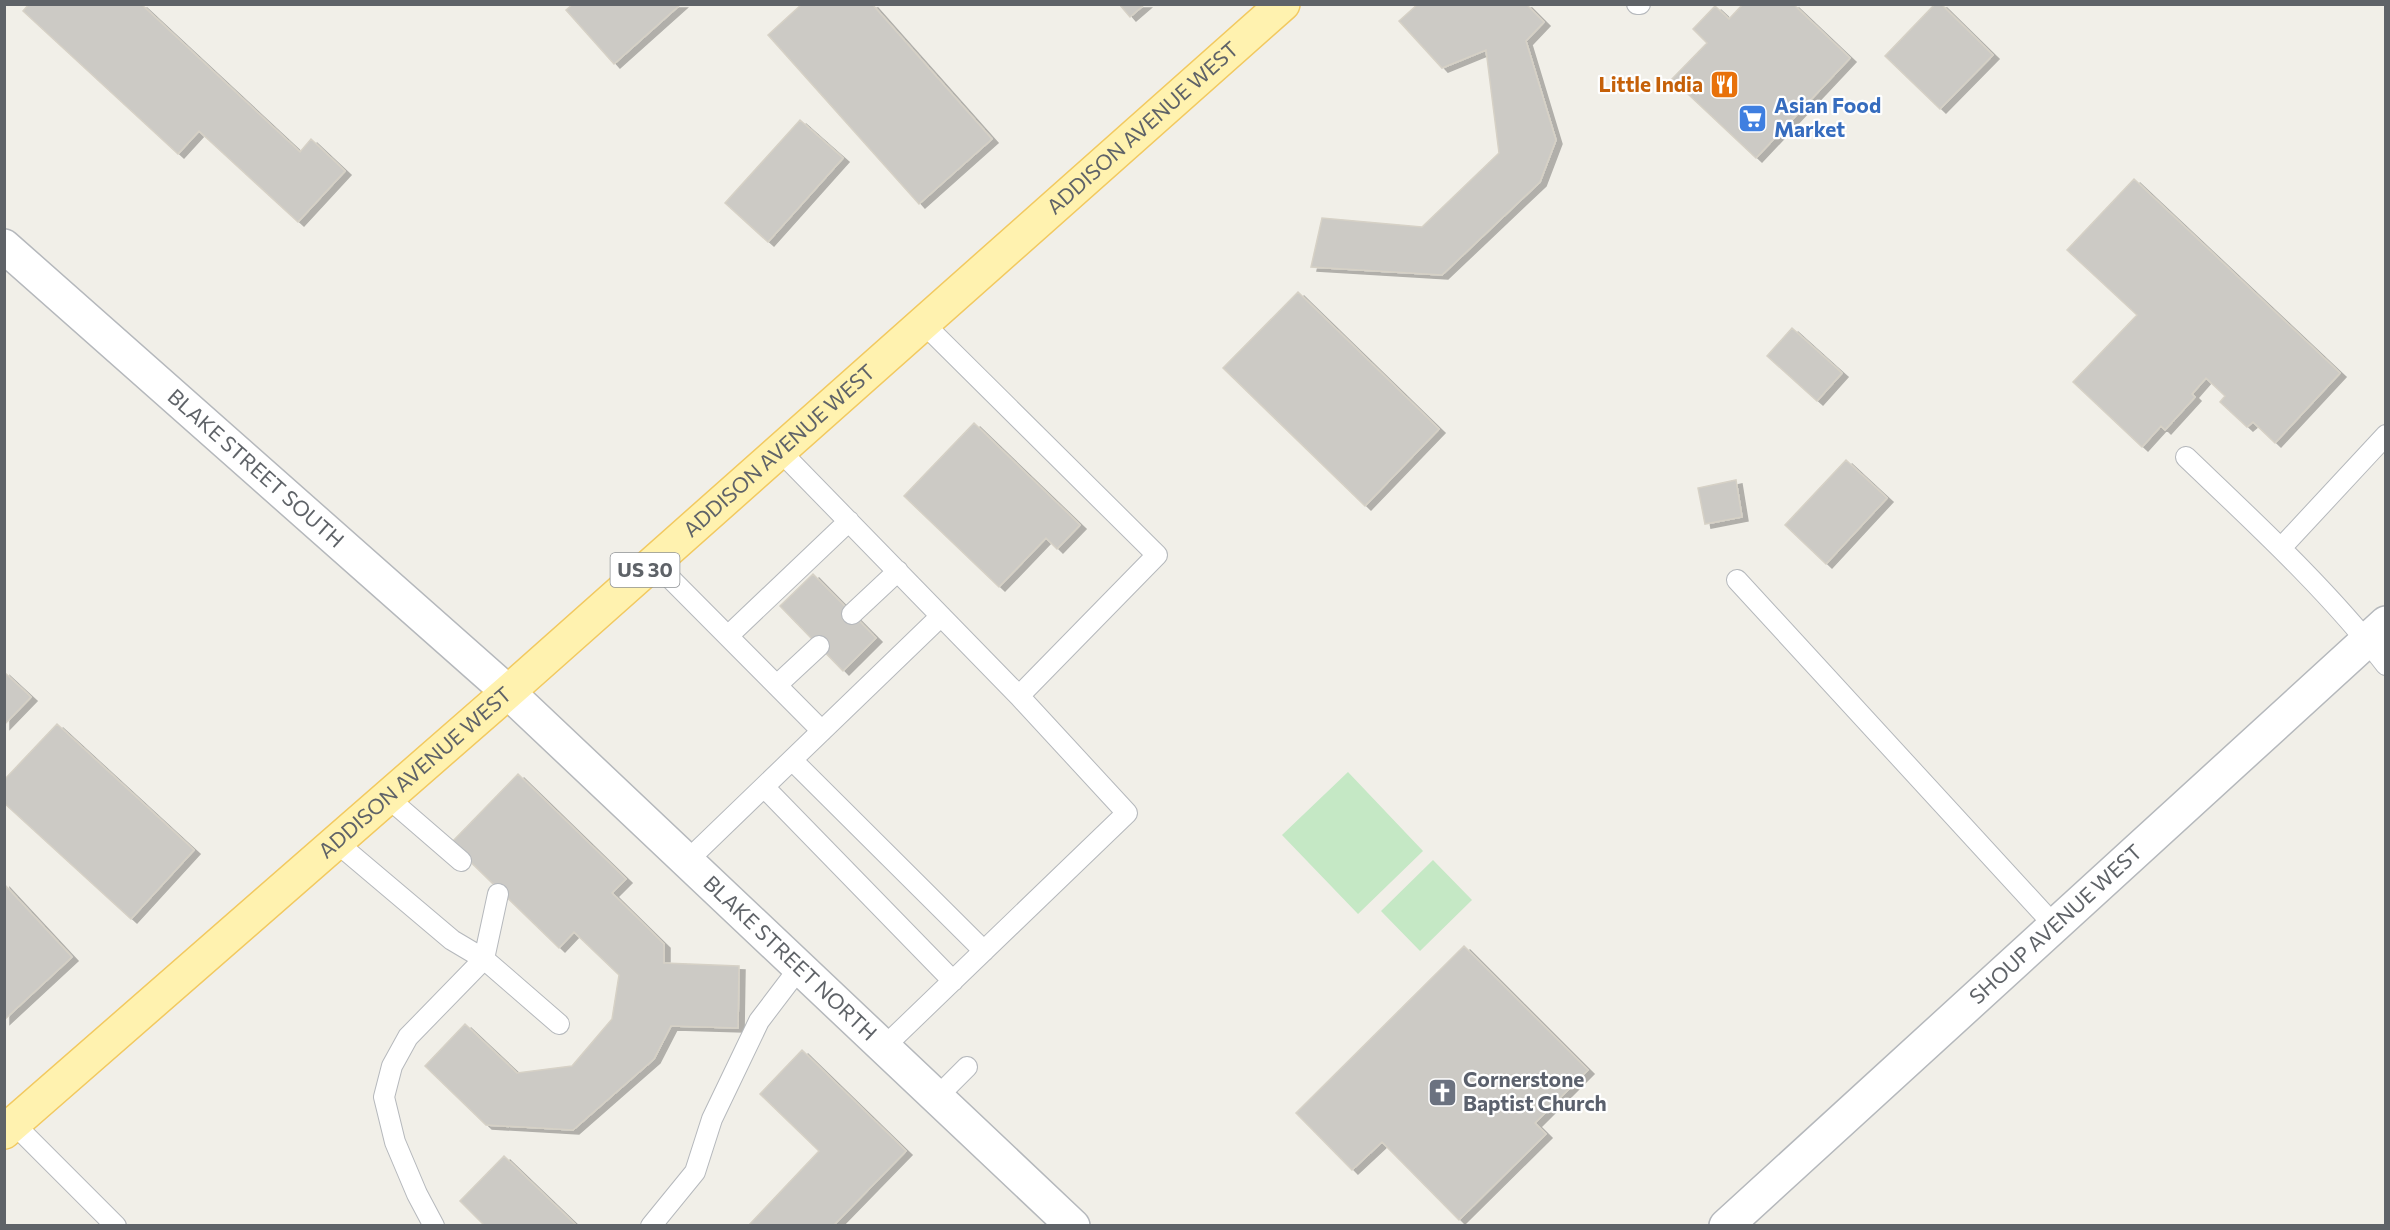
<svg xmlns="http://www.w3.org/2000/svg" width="2390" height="1230" font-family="Commissioner,sans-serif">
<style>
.green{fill:#c5e8c5}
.building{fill:#cccac5;stroke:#d6d1c6;stroke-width:1.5;filter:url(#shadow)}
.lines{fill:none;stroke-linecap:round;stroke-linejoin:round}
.service-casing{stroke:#b5b8bc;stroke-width:22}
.minor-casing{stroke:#b5b8bc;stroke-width:36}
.tertiary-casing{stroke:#b5b8bc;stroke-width:36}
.primary-casing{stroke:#f2c960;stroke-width:36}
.service{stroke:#fff;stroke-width:20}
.minor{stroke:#fff;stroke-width:33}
.tertiary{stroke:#fff;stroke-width:33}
.primary{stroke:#fff2af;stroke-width:33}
.labels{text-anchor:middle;stroke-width:4.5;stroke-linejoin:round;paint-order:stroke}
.shield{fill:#fff;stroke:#8f9295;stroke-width:1.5}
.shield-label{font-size:20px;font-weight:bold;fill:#5f6368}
.food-label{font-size:21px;font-weight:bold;fill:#c56008;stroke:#fff;text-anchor:end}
.shop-label{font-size:21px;font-weight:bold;fill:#366cbe;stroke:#fff;text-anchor:start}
.street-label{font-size:21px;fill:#5f6368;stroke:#fff}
.worship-label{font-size:21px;font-weight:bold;fill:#5b616d;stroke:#fff;text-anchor:start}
</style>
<defs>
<filter id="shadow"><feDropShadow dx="6" dy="4" stdDeviation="0" flood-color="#0004"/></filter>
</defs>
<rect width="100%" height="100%" fill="#f1efe8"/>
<!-- green -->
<path class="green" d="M1348,772L1423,851L1358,914L1282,835Z
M1433,860L1472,900L1420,951L1381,911Z"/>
<!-- building -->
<path class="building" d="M29,4H141L300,152L311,139L345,171L298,222L199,131L178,154L23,11Z
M573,4H681L614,64L566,10Z
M802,4H872L992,139L919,204L768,35Z
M1119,4H1145L1130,17Z
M1418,4H1526L1544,22L1526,41L1556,140L1540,182L1442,275L1311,267L1322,218L1422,227L1499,153L1486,50L1442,68L1399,21Z
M1743,4H1793L1850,58L1756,158L1672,79L1707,43L1693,29L1715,6L1729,19Z
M1935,4H1941L1993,55L1940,109L1885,56Z
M800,120L843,158L768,242L725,203Z
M2134,179L2340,373L2275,443L2253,422L2247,427L2220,402L2225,396L2206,378L2192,394L2195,397L2165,430L2161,426L2142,447L2073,382L2137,315L2067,250Z
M1298,292L1439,429L1365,506L1223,368Z
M1792,328L1842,373L1817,401L1767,356Z
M974,423L1080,525L1057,549L1046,538L999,587L904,496Z
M1846,460L1887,498L1826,564L1785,525Z
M1736,480L1742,517L1705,524L1698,488Z
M813,574L876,638L843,671L780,606Z
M4,672L31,697L4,725Z
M57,724L194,850L131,919L4,803V780Z
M518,774L626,879L612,893L664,944V963L739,966L738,1028L671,1026L654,1059L573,1130L486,1125L425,1066L465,1024L517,1073L572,1066L612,1019L619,975L574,932L559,948L451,843Z
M4,884L72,957L4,1020Z
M1464,946L1588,1070L1535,1123L1546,1134L1459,1220L1382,1142L1352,1170L1296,1113Z
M802,1050L906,1151L833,1226H748L819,1151L760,1094Z
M504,1156L577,1226H485L460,1201Z"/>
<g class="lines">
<defs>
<path id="service" d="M1637,4H1640
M780,451L1019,696L1157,555L924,324
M2186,457C2255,523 2327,589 2386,665
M2281,548L2386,435
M654,562L822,731
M1737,580L2054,925
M852,614L898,571
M728,636L849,521
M777,685L819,646
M792,760L984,951
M764,787L953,981
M387,797L461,861
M336,842L452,940L484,959L559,1024
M687,861L941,616
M884,1047L1127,813L1019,696
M937,1097L967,1067
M14,1124L116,1226
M434,1226L417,1194L395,1142L384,1097L392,1066L408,1037L484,959L498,894
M651,1226L695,1172L712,1119L759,1021L800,967"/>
<g id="minor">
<path id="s1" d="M4,246L508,692"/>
</g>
<g id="tertiary">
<path id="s2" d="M508,692L1073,1226"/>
<path id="s3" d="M1726,1226L2386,623"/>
</g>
<g id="primary">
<path id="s4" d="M4,1132L508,692L1283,4"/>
</g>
</defs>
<!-- service casing -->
<use href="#service" class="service-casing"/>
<!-- minor casing -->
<use href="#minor" class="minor-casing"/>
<!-- tertiary casing -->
<use href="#tertiary" class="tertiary-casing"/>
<!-- primary casing -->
<use href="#primary" class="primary-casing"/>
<!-- service -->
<use href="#service" class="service"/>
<!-- minor -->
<use href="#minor" class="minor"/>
<!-- tertiary -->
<use href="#tertiary" class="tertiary"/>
<!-- primary -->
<use href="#primary" class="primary"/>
</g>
<!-- icons -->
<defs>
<symbol id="restaurant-square" viewBox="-11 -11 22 22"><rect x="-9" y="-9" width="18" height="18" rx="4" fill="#e8710a" stroke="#fff"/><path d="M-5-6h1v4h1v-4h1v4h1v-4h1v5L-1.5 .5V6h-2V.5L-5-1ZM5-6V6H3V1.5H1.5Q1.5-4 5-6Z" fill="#fff"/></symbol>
<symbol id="supermarket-square" viewBox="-11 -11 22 22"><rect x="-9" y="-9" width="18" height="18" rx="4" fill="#3f7fe0" stroke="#fff"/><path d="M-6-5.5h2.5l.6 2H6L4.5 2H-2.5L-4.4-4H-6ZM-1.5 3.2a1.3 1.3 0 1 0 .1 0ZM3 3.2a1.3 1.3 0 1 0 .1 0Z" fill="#fff"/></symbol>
<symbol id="church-square" viewBox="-11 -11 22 22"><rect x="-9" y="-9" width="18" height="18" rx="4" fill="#6b7280" stroke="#fff"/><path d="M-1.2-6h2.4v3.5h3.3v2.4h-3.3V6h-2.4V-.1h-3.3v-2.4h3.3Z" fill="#fff"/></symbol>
</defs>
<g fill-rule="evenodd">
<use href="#restaurant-square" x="1708" y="68" width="33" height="33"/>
<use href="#supermarket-square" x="1736" y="102" width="33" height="33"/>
<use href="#church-square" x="1426" y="1076" width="33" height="33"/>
</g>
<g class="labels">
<!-- shield labels -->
<rect class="shield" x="610.5" y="553" width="69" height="34" rx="4.5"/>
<g class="shield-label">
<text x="645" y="577">US 30</text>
</g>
<!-- food labels -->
<g class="food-label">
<text x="1703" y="92">Little India</text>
</g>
<!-- shop labels -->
<g class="shop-label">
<text x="1774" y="113">Asian Food<tspan x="1774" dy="24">Market</tspan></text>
</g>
<!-- street labels -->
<g class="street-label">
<text dy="7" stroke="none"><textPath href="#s4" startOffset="1518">ADDISON AVENUE WEST</textPath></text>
<text dy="7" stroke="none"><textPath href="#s4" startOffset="1032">ADDISON AVENUE WEST</textPath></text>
<text dy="7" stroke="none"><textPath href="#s1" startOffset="336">BLAKE STREET SOUTH</textPath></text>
<text dy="7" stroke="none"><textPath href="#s4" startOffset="546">ADDISON AVENUE WEST</textPath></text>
<text dy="7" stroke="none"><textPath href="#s3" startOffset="447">SHOUP AVENUE WEST</textPath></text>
<text dy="7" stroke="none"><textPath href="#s2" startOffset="388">BLAKE STREET NORTH</textPath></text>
</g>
<!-- worship labels -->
<g class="worship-label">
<text x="1463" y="1087">Cornerstone<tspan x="1463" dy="24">Baptist Church</tspan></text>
</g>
</g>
<!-- border -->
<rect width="2390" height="1230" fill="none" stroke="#5f6368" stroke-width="12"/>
</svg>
